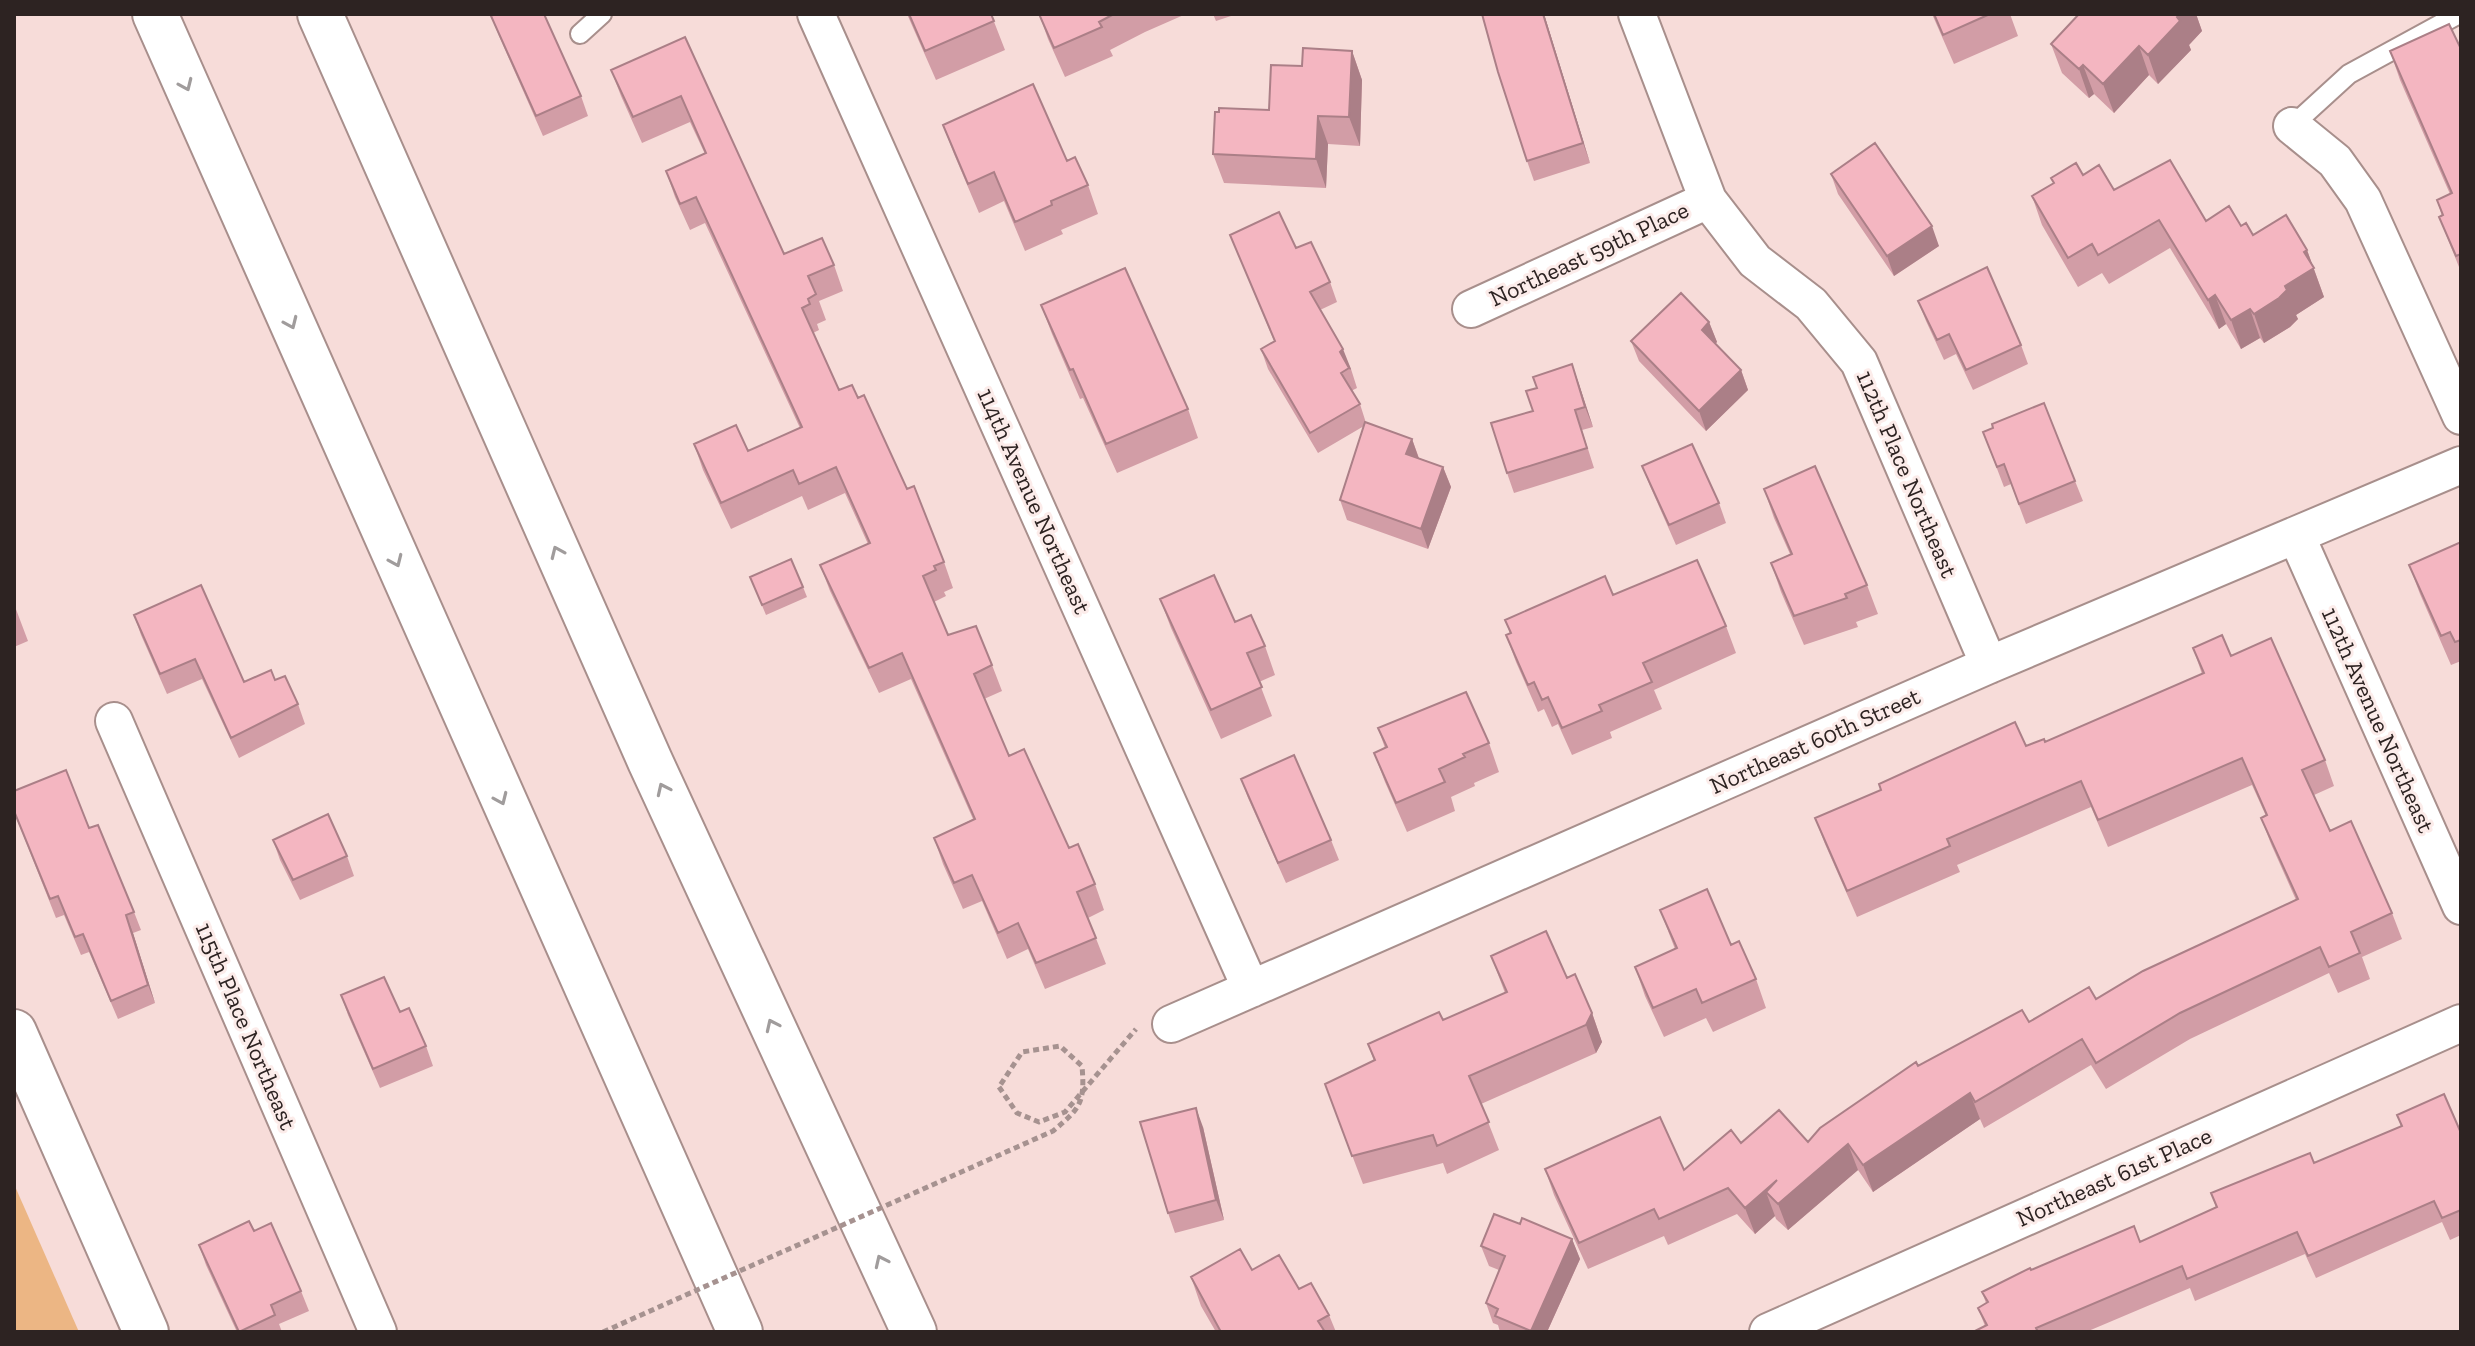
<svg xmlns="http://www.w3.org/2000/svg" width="2475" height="1346" font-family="'Zilla Slab',serif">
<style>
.green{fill:#ecb684}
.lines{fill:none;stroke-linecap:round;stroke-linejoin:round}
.lane-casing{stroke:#a88f8c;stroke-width:22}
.street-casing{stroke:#a88f8c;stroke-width:40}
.secondary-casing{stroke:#a88f8c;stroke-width:48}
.highway-casing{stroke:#a88f8c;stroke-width:48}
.path{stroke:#a69290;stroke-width:5;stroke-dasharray:6 4;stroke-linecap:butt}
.lane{stroke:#fff;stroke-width:18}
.street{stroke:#fff;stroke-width:36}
.secondary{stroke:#fff;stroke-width:44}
.highway{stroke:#fff;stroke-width:44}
.path-bridge{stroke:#a69290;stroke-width:5;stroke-dasharray:6 4;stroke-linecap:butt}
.wall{fill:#d29da6}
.shaded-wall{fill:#ab7f87}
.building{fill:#f4b6c1;stroke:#ab7f87;stroke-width:2}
.oneway{stroke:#a09c9c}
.labels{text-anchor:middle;stroke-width:6;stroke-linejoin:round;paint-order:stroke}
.street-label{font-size:24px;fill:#2d2322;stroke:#fcecea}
</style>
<rect width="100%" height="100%" fill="#f7dcd9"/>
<!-- green -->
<path class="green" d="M14,1184L79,1332H14Z"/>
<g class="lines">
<defs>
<path id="lane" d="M580,34L602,14
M2292,126L2349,74L2459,14"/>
<path id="street" d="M816,14L1251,989
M1637,14L1708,200L1755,261L1811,304L1859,362L1989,665
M2292,126L2335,161L2363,200L2461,416
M1471,309L1708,200
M2296,535L2461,906
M114,721L378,1332
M1171,1024L1989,665L2461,465
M1768,1332L2461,1023"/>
<path id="secondary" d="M14,1032L146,1332"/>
<path id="highway" d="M155,14L740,1332
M320,14L650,761L914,1332"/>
</defs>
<!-- lane casing -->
<use href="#lane" class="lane-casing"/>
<!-- street casing -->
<use href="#street" class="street-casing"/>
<!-- secondary casing -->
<use href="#secondary" class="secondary-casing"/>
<!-- highway casing -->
<use href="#highway" class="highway-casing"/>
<!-- path -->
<path class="path" d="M999,1087L1017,1113L1039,1122L1065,1112L1136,1029"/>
<!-- lane -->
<use href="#lane" class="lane"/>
<!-- street -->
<use href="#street" class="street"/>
<!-- secondary -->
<use href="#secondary" class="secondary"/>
<!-- highway -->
<use href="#highway" class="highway"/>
<!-- path-bridge -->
<path class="path-bridge" d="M603,1332L1053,1131C1081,1108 1085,1102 1082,1066L1060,1046L1022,1052L999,1087"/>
</g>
<!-- wall -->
<path class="wall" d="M907,14H991L1005,50L936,80Z
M1039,14H1186L1145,32L1110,50L1113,56L1065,77L1048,39Z
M1213,14H1237L1216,21Z
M1544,14L1590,163L1534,181L1527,161Z
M1932,14H2010L2018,36L1954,64Z
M2079,14H2196L2202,31L2189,45L2191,50L2158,84L2149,75L2114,113L2094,94L2089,98L2062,73L2051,44Z
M491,16L581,96L588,116L543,136L499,36Z
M685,37L784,254L834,265L843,291L819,301L826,320L817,324L819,330L813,333L839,390L907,489L944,562L953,588L944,592L946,596L934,602L948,635L992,665L1002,691L984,699L1009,756L1069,848L1095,884L1104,910L1088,918L1106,964L1045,989L1028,949L1007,959L982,901L963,909L943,864L934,838L973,819L911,679L879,693L830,591L820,565L868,544L845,493L808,510L802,496L731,529L703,470L694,444L748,451L800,428L705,223L690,230L675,197L666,171L705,154L690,122L642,143L621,96L611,70Z
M2461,49V272L2439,217L2442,216L2437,200L2450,194L2400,80L2390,51Z
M1352,51L1362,80L1360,146L1328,144L1326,188L1224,183L1213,154L1269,110L1302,66Z
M943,125L1067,161L1088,185L1098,214L1061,230L1063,234L1025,251L1004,201L979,213L954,154Z
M1831,174L1939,246L1894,276L1838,194Z
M2083,175L2114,190L2206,221L2241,226L2253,235L2307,250L2324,297L2296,315L2298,319L2290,327L2264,343L2260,338L2241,349L2226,324L2219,329L2170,248L2109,284L2102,273L2078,287L2042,225L2032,196L2054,184L2051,178Z
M1230,235L1296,248L1330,282L1337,302L1320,310L1351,369L1357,388L1351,391L1360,404L1366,423L1412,439L1419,458L1443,467L1451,487L1428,549L1347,520L1340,500L1364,426L1318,453L1268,369L1261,349L1274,341Z
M1918,301L2021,345L2028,364L1973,390L1956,354L1944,360L1926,321Z
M1041,305L1188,409L1198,438L1117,473L1083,398L1080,399L1052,334Z
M1709,322L1717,342L1715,344L1741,370L1748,390L1706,431L1639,361L1631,341Z
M1572,364L1593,427L1582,430L1594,468L1514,493L1507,473L1533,411L1537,388Z
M1983,432L2075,481L2083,501L2026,524L2011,484L2004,487Z
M1642,466L1719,503L1726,523L1676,545L1650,486Z
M1764,489L1867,585L1878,614L1856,622L1858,627L1804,645L1781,592L1771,563L1790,554L1774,518Z
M2461,542V661L2451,665L2420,594L2409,565Z
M750,577L803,587L807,597L766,615Z
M1613,595L1726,626L1736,653L1654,690L1662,709L1610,732L1612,738L1572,755L1558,724L1552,727L1544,709L1538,712L1516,662L1506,635L1510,633L1505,620Z
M1160,599L1235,622L1265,646L1275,675L1259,682L1272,716L1221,739L1171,628Z
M14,604L28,641L14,647Z
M134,615L244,682L275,680L298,704L305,724L239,758L202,679L167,694L141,635Z
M2193,648L2231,656L2325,760L2334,786L2314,795L2330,831L2392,913L2402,939L2362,957L2370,979L2338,993L2329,973L2190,1039L2106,1089L2091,1065L1984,1128L1980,1119L1873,1192L1858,1170L1788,1230L1776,1219L1775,1216L1755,1234L1737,1214L1668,1245L1664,1236L1588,1269L1554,1195L1545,1169L1684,1170L1741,1143L1808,1142L1918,1066L2029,1022L2096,999L2296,900L2271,844L2261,818L2266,816L2252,785L2108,847L2091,807L1957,865L1960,872L1857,917L1825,844L1815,818L2026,746L2045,742L2202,674Z
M1378,728L1489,743L1499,772L1474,783L1475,786L1451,797L1455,811L1407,832L1385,782L1374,753L1385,748Z
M1241,779L1331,840L1339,860L1286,883L1248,798Z
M14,791L89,828L134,912L141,930L133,933L155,1003L118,1019L89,952L81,955L64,915L56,918L14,812Z
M273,840L347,856L354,876L300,900L280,860Z
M1660,910L1731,945L1756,979L1766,1008L1713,1032L1706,1018L1664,1037L1645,996L1635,967L1675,949Z
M1491,956L1567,978L1592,1013L1602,1042L1596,1053L1481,1104L1499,1150L1447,1174L1443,1163L1363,1184L1325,1084L1374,1061L1368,1044L1443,1020L1505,993Z
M341,995L400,1012L426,1046L433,1066L380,1088L348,1015Z
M2397,1115L2461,1133V1235L2450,1240L2442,1222L2316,1278L2305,1254L2195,1301L2190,1288L2086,1332H1973L1985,1326L1978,1308L1986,1303L1982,1292L2031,1270L2140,1242L2216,1207L2211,1193L2314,1163L2401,1126Z
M1203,1127L1224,1220L1175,1233L1168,1213Z
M1520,1224L1572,1239L1580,1259L1547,1332H1500L1498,1325L1493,1323L1486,1303L1499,1270L1489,1266L1481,1246Z
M254,1231L301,1291L309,1311L279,1324L282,1332H237L206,1265L199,1245Z
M1252,1270L1299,1289L1329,1315L1336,1332H1216L1201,1306L1191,1277Z"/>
<!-- shaded-wall -->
<path class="shaded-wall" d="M1543,14H1544L1590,163L1583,143Z
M2180,14H2196L2202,31L2189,45L2191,50L2158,84L2148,55Z
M2139,46L2149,75L2114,113L2103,84Z
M1352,51L1362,80L1360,146L1349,117Z
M2083,65L2094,94L2089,98L2079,69Z
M1318,116L1328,144L1326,188L1316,159Z
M1932,226L1939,246L1894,276L1887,256Z
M2307,250L2324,297L2296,315L2298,319L2290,327L2264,343L2254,314L2285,286L2304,252Z
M2215,295L2226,324L2219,329L2208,300Z
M2250,309L2260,338L2241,349L2231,320Z
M1709,322L1717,342L1709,350L1702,330Z
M1343,349L1351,369L1350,370L1340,352Z
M1572,364L1579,384L1593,427L1585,407Z
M1741,370L1748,390L1706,431L1699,411Z
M1412,439L1419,459L1406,454Z
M1443,467L1451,487L1428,549L1421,529Z
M126,915L133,933L155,1003L148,985Z
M1592,1013L1602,1042L1596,1053L1586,1025Z
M1970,1093L1980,1119L1873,1192L1863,1165Z
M1196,1108L1203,1127L1224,1220L1216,1200Z
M1848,1144L1858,1170L1788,1230L1778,1204L1766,1192L1775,1216L1755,1234L1745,1208L1777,1180Z
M1572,1239L1580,1259L1547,1332H1531Z"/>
<!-- building -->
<path class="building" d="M495,14H544L581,96L536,116L491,16Z
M909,14H991L994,21L925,51Z
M1039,14H1114L1099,22L1102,27L1054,48Z
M1482,14H1543L1583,143L1527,161L1498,72Z
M1934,14H1990L1943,35Z
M2079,14H2180L2177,17L2180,21L2148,55L2139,46L2103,84L2083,65L2079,69L2051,44Z
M2449,24L2461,49V254L2456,256L2439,217L2443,215L2437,200L2452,193L2390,51Z
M685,37L784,254L822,238L834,265L808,276L816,294L808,299L810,304L802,308L839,390L852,385L858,398L864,395L907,489L914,486L944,562L934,566L936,570L923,576L948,635L976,626L992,665L974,674L1009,756L1024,749L1069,848L1078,844L1095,884L1077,892L1096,938L1036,963L1018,923L998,933L972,875L954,883L934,838L975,819L902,653L869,668L820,565L870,543L836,467L799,484L793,470L721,503L694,444L736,425L748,451L802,427L696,197L680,204L666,171L706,153L681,96L633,117L611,70Z
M1303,48L1352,51L1349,117L1318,116L1316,159L1213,154L1215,112H1219V108L1269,110L1271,65L1302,66Z
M1033,84L1067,161L1075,157L1088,185L1051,201L1052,205L1015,222L994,172L968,184L943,125Z
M1875,143L1932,226L1887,256L1831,174Z
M2170,160L2206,221L2229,206L2241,226L2246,223L2253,235L2286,215L2307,250L2304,252L2314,268L2285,286L2287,290L2279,298L2254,314L2250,309L2231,320L2215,295L2208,300L2159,220L2098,255L2092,244L2068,258L2032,196L2054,183L2051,178L2076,163L2083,175L2099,165L2114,190Z
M1279,212L1296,248L1311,242L1330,282L1310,292L1343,349L1340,352L1349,368L1341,373L1360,404L1310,433L1261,349L1275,341L1230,235Z
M1987,267L2021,345L1966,370L1949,334L1937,340L1918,301Z
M1125,268L1188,409L1106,444L1073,369L1070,370L1041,305Z
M1681,293L1709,322L1702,330L1741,370L1699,411L1631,341Z
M1572,364L1585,407L1575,410L1587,448L1507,473L1491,423L1533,411L1526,391L1537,388L1533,377Z
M2044,403L2075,481L2019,504L2004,464L1997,467L1983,432L1993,428L1992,424Z
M1365,422L1412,439L1406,454L1443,467L1421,529L1340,500Z
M1692,444L1719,503L1669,525L1642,466Z
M1815,466L1867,585L1845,594L1847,598L1794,616L1771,563L1792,554L1764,489Z
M2461,542V640L2455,642L2450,632L2441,636L2409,565Z
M791,559L803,587L762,605L750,577Z
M1697,560L1726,626L1643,663L1652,682L1599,705L1602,711L1562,728L1548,697L1542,700L1534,682L1528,685L1506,635L1511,633L1505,620L1605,576L1613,595Z
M1214,575L1235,622L1251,615L1265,646L1247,653L1262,687L1211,710L1160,599Z
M201,585L244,682L271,670L275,680L285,676L298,704L231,738L195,659L160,674L134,615Z
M2222,635L2231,656L2271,638L2325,760L2302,770L2330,831L2351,821L2392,913L2351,932L2360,953L2329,967L2320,947L2180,1013L2096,1063L2082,1039L1975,1102L1970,1093L1863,1165L1848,1144L1778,1204L1766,1192L1777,1180L1745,1208L1728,1188L1659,1219L1654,1209L1579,1243L1545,1169L1660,1117L1684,1170L1731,1130L1741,1143L1779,1110L1808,1142L1820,1128L1916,1062L1918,1066L2022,1010L2029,1022L2089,987L2096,999L2143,971L2298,899L2261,818L2267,815L2242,758L2098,820L2081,781L1947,839L1950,846L1847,891L1815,818L1881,790L1879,784L2015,722L2026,746L2044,739L2045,742L2204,673L2193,648Z
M1466,692L1489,743L1463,754L1465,757L1439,769L1445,782L1396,803L1374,753L1387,747L1378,728Z
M1294,755L1331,840L1278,863L1241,779Z
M66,770L89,828L98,825L134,912L126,915L148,985L111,1001L83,934L75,937L58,896L50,899L14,811V791Z
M328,814L347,856L293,880L273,840Z
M1707,889L1731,945L1739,941L1756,979L1702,1003L1696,989L1653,1008L1635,967L1677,948L1660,910Z
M1546,931L1567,978L1575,974L1592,1013L1586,1025L1469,1076L1489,1122L1437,1146L1433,1135L1352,1156L1325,1084L1375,1060L1368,1044L1439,1012L1443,1020L1507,992L1491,956Z
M384,977L400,1012L409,1008L426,1046L373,1069L341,995Z
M2444,1094L2461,1133V1210L2442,1218L2434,1201L2308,1256L2297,1232L2187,1279L2182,1266L2036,1328L2038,1332H1973L1987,1325L1978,1308L1988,1302L1982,1292L2030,1268L2031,1270L2134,1226L2140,1242L2217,1207L2211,1193L2310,1153L2314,1163L2402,1126L2397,1115Z
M1196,1108L1216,1200L1168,1213L1140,1122Z
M1494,1214L1520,1224L1522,1218L1572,1239L1531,1331L1495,1316L1498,1309L1486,1303L1505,1256L1481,1246Z
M249,1221L254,1231L271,1223L301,1291L271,1305L275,1315L239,1332L199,1245Z
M1240,1249L1252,1270L1279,1255L1299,1289L1311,1283L1329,1315L1318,1321L1325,1332H1221L1191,1277Z"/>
<!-- one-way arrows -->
<defs><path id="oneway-chevron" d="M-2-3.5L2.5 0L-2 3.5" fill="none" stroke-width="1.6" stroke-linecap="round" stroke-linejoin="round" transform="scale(2)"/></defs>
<g class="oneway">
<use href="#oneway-chevron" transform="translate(186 85) rotate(66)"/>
<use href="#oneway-chevron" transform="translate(291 323) rotate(66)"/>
<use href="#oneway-chevron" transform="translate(557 552) rotate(-114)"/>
<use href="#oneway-chevron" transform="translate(396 561) rotate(66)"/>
<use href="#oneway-chevron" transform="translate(663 789) rotate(-115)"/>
<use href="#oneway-chevron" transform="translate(501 799) rotate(66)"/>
<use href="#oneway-chevron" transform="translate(772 1025) rotate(-115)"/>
<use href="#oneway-chevron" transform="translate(881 1261) rotate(-115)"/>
</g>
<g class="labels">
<!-- street labels -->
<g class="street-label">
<text transform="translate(1589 254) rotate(-25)" y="8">Northeast 59th Place</text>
<text transform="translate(1907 474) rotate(67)" y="8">112th Place Northeast</text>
<text transform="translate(1034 501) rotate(66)" y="8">114th Avenue Northeast</text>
<text transform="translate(2378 720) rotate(66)" y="8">112th Avenue Northeast</text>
<text transform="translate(1815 741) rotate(-24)" y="8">Northeast 60th Street</text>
<text transform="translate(246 1026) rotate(67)" y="8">115th Place Northeast</text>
<text transform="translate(2114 1177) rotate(-24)" y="8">Northeast 61st Place</text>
</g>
</g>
<!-- border -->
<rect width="2475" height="1346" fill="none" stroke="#2d2322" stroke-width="32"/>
</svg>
